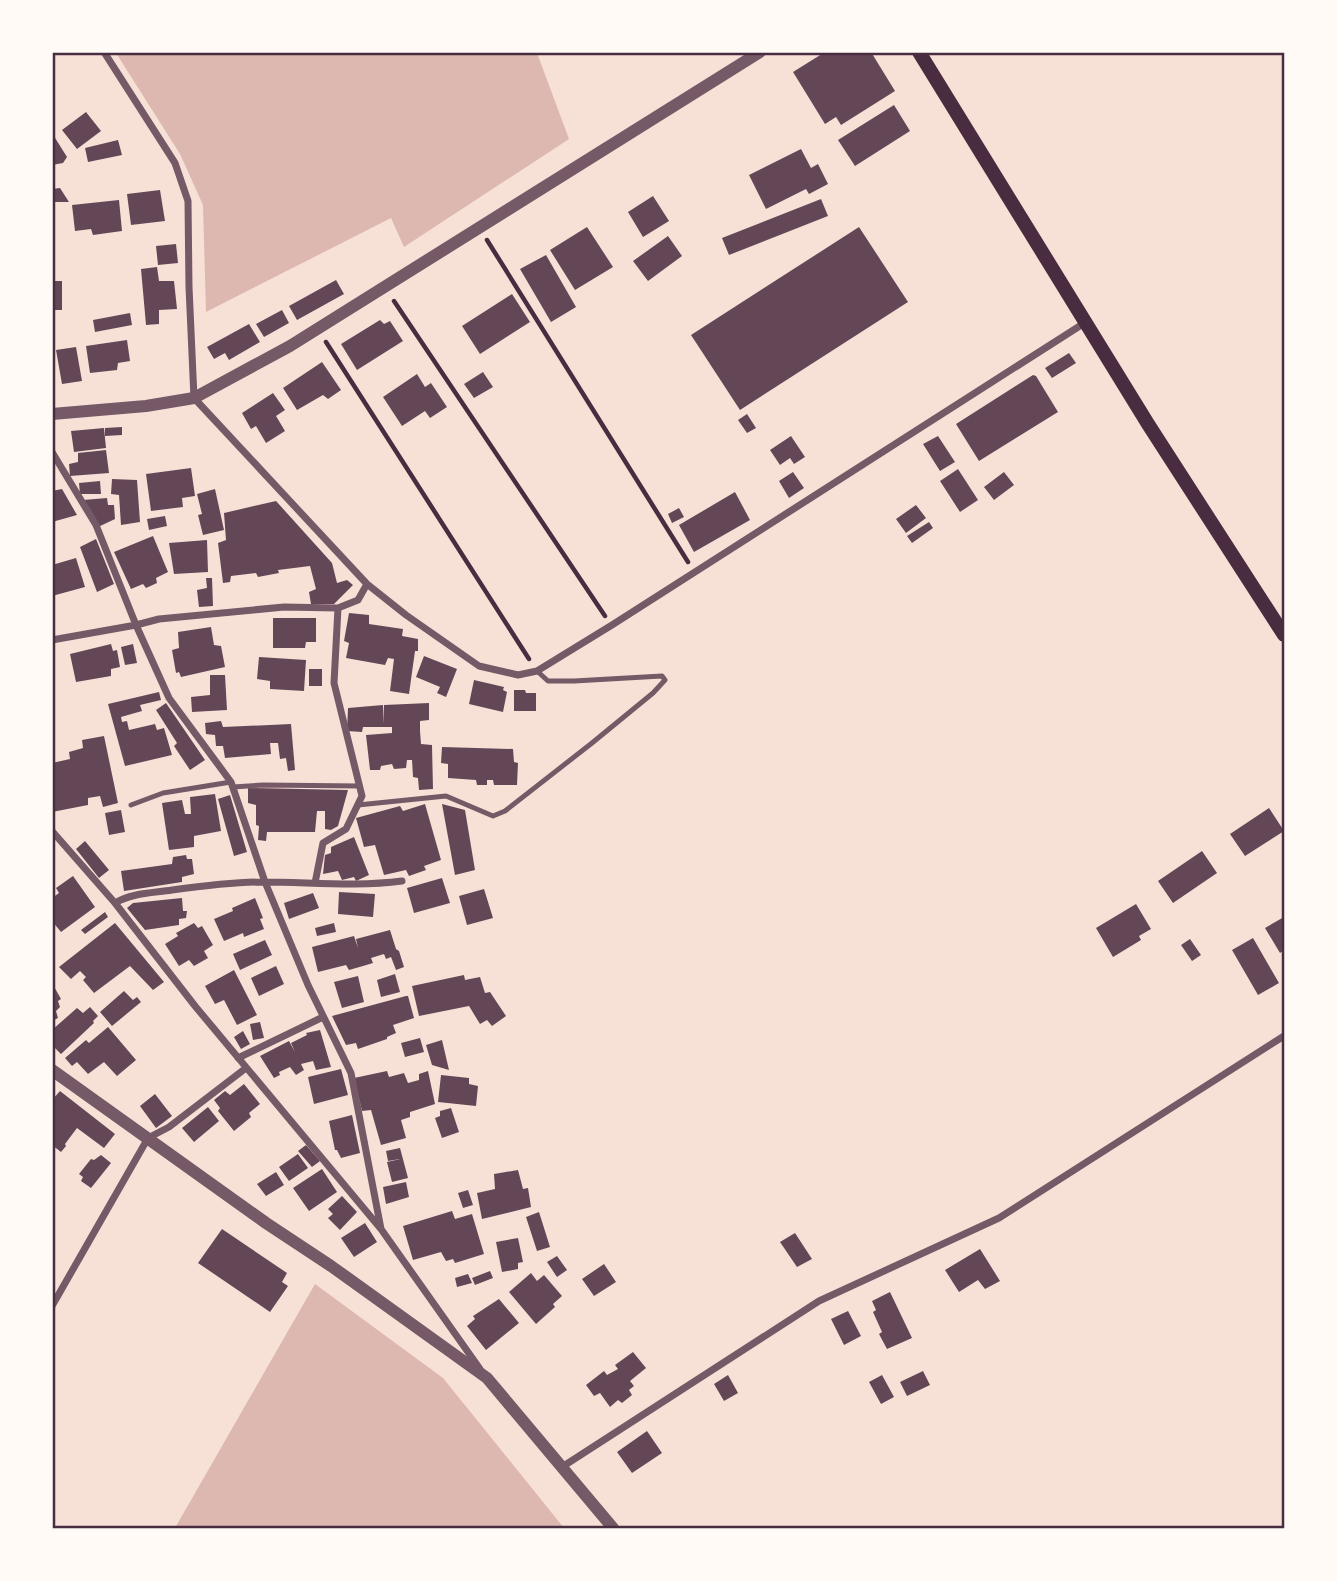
<svg xmlns="http://www.w3.org/2000/svg" width="1337" height="1581" font-family="'Source Sans 3',sans-serif">
<style>
.water{fill:#dcb8b0}
.building{fill:#644757}
.lines{fill:none;stroke-linecap:round;stroke-linejoin:round}
.path{stroke:#4a2c40;stroke-width:4.5}
.service{stroke:#755966;stroke-width:5}
.minor{stroke:#755966;stroke-width:7}
.tertiary{stroke:#755966;stroke-width:12}
.secondary{stroke:#4a2c40;stroke-width:14}
.neatline{fill:none;stroke:#4a2c40;stroke-width:2.5}
</style>
<rect width="100%" height="100%" fill="#f7e1d7"/>
<!-- water -->
<path class="water" d="M116,53H537L569,139L404,247L391,218L206,312L203,205L180,154Z
M315,1284L443,1378L564,1528H175Z"/>
<!-- building -->
<path class="building" d="M825,52H871L895,91L841,125L836,117L825,124L793,72Z
M894,105L910,131L855,166L838,140Z
M86,112L101,131L77,149L62,130Z
M52,133L67,157L63,163L52,165Z
M118,140L122,155L88,162L85,148Z
M801,149L811,168L818,164L828,184L809,194L806,189L766,209L749,175Z
M60,188L69,202H52V189Z
M160,190L165,221L131,225L127,194Z
M653,196L669,221L643,237L628,212Z
M821,199L828,216L729,255L722,238Z
M119,200L122,231L93,235L91,229L75,231L72,205Z
M587,227L613,267L575,290L550,250Z
M859,227L908,302L740,410L691,335Z
M668,236L682,256L648,281L633,261Z
M176,244L178,263L158,265L156,246Z
M546,255L576,307L551,322L520,269Z
M157,267L159,281H174L177,309L159,310V324L146,325L141,269Z
M336,280L344,294L297,320L289,306Z
M52,281H62V310H52Z
M512,294L530,322L480,354L462,326Z
M282,310L289,323L264,337L256,324Z
M130,313L132,325L95,332L93,320Z
M380,320L384,324L390,321L403,341L357,370L341,344Z
M249,324L260,342L229,360L225,353L214,359L207,347Z
M127,340L130,361L118,363L117,370L90,373L86,346Z
M76,347L82,381L62,384L56,350Z
M1069,353L1076,363L1052,378L1045,368Z
M322,362L341,390L328,399L323,395L297,410L283,388Z
M483,372L493,387L474,398L464,384Z
M417,374L425,387L431,383L447,407L430,418L425,411L402,426L383,397Z
M1033,375L1036,376L1058,412L979,461L956,424Z
M273,393L285,410L276,416L285,431L266,443L256,426L251,429L242,413Z
M747,414L756,428L747,433L738,420Z
M122,427V435L105,436V428Z
M104,428L106,448L74,452L71,431Z
M791,436L805,457L794,464L790,458L780,465L770,450Z
M938,436L955,462L940,471L923,444Z
M106,450L109,473L70,476L69,464L78,462V453Z
M191,468L195,496L182,498L183,507L151,511L146,474Z
M958,469L978,500L960,512L940,481Z
M793,472L804,488L789,498L779,481Z
M1004,472L1014,485L994,500L984,487Z
M112,479L137,480L140,522L121,525L119,495L111,494Z
M100,481L101,494H80L79,483Z
M62,489L77,515L52,522V491Z
M215,489L224,530L203,535L198,515L202,514L197,494Z
M735,492L750,520L694,552L679,525Z
M107,498L108,505H114L115,519L98,527L83,500Z
M276,501L332,563L337,583L347,580L353,585L334,604H311L309,592L316,589L310,566L278,570L279,573L258,577L256,573L231,576L230,582L223,583L218,543L226,540L224,513Z
M916,505L926,518L906,533L896,519Z
M679,508L684,517L672,523L668,514Z
M165,516L167,526L149,530L147,519Z
M929,522L933,528L912,543L907,536Z
M153,536L168,572L156,578L157,583L146,588L143,584L131,589L114,552Z
M96,539L114,584L97,592L80,547Z
M207,540L208,572L174,574L169,543Z
M76,558L85,587L52,596V565Z
M206,578H212L213,606L199,607L197,590L207,588Z
M349,613L369,615V624L403,629L402,636L418,639V651H415L409,694L390,691L394,659L388,658L385,665L346,658L349,643L344,641Z
M273,618H316V642H306L305,648H273Z
M211,627L214,645L221,646L225,667L181,677L179,672L176,673L172,650L179,648L178,632Z
M111,644L113,651L117,650L120,667L111,669V676L76,682L70,654Z
M133,644L137,663L125,665L121,647Z
M424,656L457,669L446,697L437,693L440,687L416,677Z
M259,657L306,660L304,691L270,689V681L257,679Z
M309,669H322V686H309Z
M210,675H225L227,710L192,712L191,697L210,695Z
M474,680L504,687L503,690L507,692L503,712L469,704Z
M514,690H525L526,693H536V711H514Z
M159,692L161,700L140,705L142,711L121,717L122,722L127,721L129,730L155,724L157,730L164,728L172,755L125,766L108,704Z
M166,703L205,760L190,770L174,746L177,743L156,710Z
M429,703V720L420,721V731L421,744L432,745L433,789L419,790L418,778L413,777L412,760H407L406,768L394,769L392,764L381,766L380,770H370L366,735L392,733V727H363L362,732L347,731L348,708L383,705L384,724V705Z
M221,721L223,727L291,724L295,770L288,771L286,758L280,759L278,743H270L271,754L225,758L223,746H216L215,735L206,734L205,723Z
M104,736L118,803L103,807L100,796L88,798V805L52,812V763L70,759L69,752L83,748L82,740Z
M442,747L513,749L514,762L518,763L517,785H494L493,780H487V785H477L476,780L448,778V764L441,763Z
M248,788L348,790L338,826L331,830L325,829V811H317L315,832H267L266,841L258,840L259,826L256,825V805L248,803Z
M215,794L221,831L194,836V847L169,850L162,803L182,800L185,814H191L190,797Z
M230,795L247,852L234,856L218,799Z
M425,804L441,860L424,866L426,870L409,876L406,870L384,875L375,845L364,847L356,818L400,806L403,811Z
M442,804L465,810L475,870L455,875Z
M1269,808L1284,831L1245,856L1230,834Z
M121,810L125,832L109,835L105,813Z
M354,837L369,875L356,881L354,877L342,880L338,871L323,874L325,855L331,853V847Z
M85,841L109,870L99,878L76,849Z
M1202,851L1217,873L1173,903L1158,881Z
M186,855L187,859H192L194,874L182,877V882L124,891L121,871L172,864L173,857Z
M73,876L95,907L61,932L52,921V898L59,893L56,888Z
M442,878L450,903L414,913L407,888Z
M484,889L493,918L467,925L459,896Z
M339,892L375,894L373,917L338,914Z
M313,893L319,908L289,919L284,903Z
M182,898L183,911H187L186,918L179,919V925L145,930L127,908L133,903Z
M255,898L263,918L260,919L264,929L244,937L243,933L224,941L214,919L233,911L232,908Z
M1136,904L1151,929L1139,936L1141,940L1113,957L1096,928Z
M105,912L108,917L85,934L81,930Z
M1284,917V950L1280,953L1265,928Z
M115,923L164,982L153,990L130,966L94,993L83,980L86,977L80,971L71,979L59,967Z
M194,923L198,928L202,926L213,945L204,951L208,958L194,966L189,960L179,966L165,944L178,936L176,933Z
M334,923L336,932L317,936L315,928Z
M390,930L396,949L399,951L404,967L396,970L391,957L386,959L384,954L371,958L373,963L363,966L349,970L346,965L318,972L312,947L354,936L358,948L356,939Z
M1253,938L1279,983L1258,995L1232,950Z
M1190,939L1201,955L1192,961L1181,945Z
M265,940L272,955L240,970L233,954Z
M276,966L284,984L259,996L251,978Z
M234,970L257,1015L237,1025L224,1000L215,1004L205,986Z
M395,974L400,992L381,997L377,980Z
M464,975L465,980L480,977L485,993L490,992L506,1016L492,1026L487,1020L480,1024L469,1006L419,1016L412,986Z
M358,976L364,1002L342,1008L334,982Z
M52,983L61,999L58,1001L60,1007L56,1011L58,1018L52,1021Z
M124,991L133,1000L137,997L141,1002L112,1026L100,1012Z
M406,996H408L414,1018L393,1025L396,1033L387,1037V1039L358,1049L356,1043L346,1045L332,1016Z
M90,1007L98,1016L93,1021L94,1023L61,1054L52,1045V1030L77,1008L83,1013Z
M260,1022L264,1038L253,1040L250,1024Z
M108,1027L136,1060L117,1076L104,1062L88,1074L77,1062L72,1066L65,1058L86,1040L89,1043Z
M320,1030L331,1067L316,1070L313,1061L301,1064L304,1070L296,1075L290,1067L279,1072L280,1075L274,1078L260,1056L289,1041L295,1052L291,1043L307,1035L306,1033Z
M243,1031L250,1044L241,1049L234,1037Z
M420,1038L424,1052L405,1057L401,1043Z
M442,1040L449,1070L432,1065L426,1045Z
M341,1069L348,1095L314,1104L308,1077Z
M387,1071L389,1077L404,1073L408,1083L419,1080V1074L428,1071L435,1104L410,1112V1117L401,1120L406,1138L381,1145L371,1110L362,1111L354,1078Z
M441,1075L469,1078V1084L478,1086L476,1106L438,1102Z
M244,1084L260,1104L249,1113L251,1117L234,1131L218,1111L220,1108L214,1100L225,1091L230,1095Z
M60,1091L115,1134L104,1148L77,1128L65,1144L66,1146L61,1152L52,1145V1100Z
M155,1094L172,1116L156,1128L140,1106Z
M208,1107L219,1121L194,1142L182,1128Z
M451,1108L459,1132L442,1138L435,1118L440,1116V1111Z
M352,1115L360,1153L341,1158L337,1150H335L329,1121Z
M306,1145L320,1161L312,1167L298,1151Z
M400,1148L408,1178L392,1182L387,1162L400,1159L388,1161L386,1151Z
M298,1154L308,1168L289,1181L279,1167Z
M101,1155L111,1163L91,1188L81,1181L83,1177L79,1174L91,1159L94,1160Z
M322,1169L337,1192L309,1211L293,1188Z
M518,1170L523,1189L528,1188L531,1207L482,1219L477,1193L495,1189L494,1174Z
M276,1172L284,1185L266,1196L257,1184Z
M406,1182L409,1197L386,1204L383,1187Z
M468,1190L473,1205L463,1208L458,1193Z
M342,1196L357,1212L340,1230L328,1218L333,1214L328,1209Z
M452,1211L455,1219L472,1214L484,1254L455,1263L453,1259L446,1261L441,1252L413,1260L403,1226Z
M539,1212L550,1247L537,1251L526,1217Z
M365,1223L377,1242L354,1257L341,1238Z
M222,1229L287,1273L282,1282L288,1286L270,1312L198,1263Z
M795,1233L812,1259L797,1267L780,1242Z
M518,1238L523,1262L518,1263V1269L502,1272L496,1242Z
M980,1249L1000,1281L985,1289L978,1280L959,1292L945,1270Z
M557,1256L567,1270L557,1277L547,1262Z
M604,1264L616,1282L594,1296L582,1279Z
M490,1271L493,1278L475,1285L472,1278Z
M531,1273L537,1281L544,1275L562,1296L553,1304L555,1307L536,1324L509,1292Z
M468,1274L472,1283L457,1287L455,1278Z
M890,1292L912,1338L887,1349L879,1334L882,1332L873,1312L876,1310L872,1301Z
M499,1299L519,1323L486,1350L467,1326L475,1319L473,1316Z
M848,1311L861,1336L844,1345L831,1319Z
M633,1352L646,1368L630,1381L634,1386L629,1390L632,1395L622,1403L618,1400L610,1407L600,1393L594,1396L586,1385L604,1371L607,1375L618,1369L615,1365Z
M923,1371L930,1385L907,1396L900,1382Z
M728,1375L738,1393L724,1401L714,1384Z
M882,1375L894,1397L881,1404L869,1382Z
M647,1431L662,1453L632,1473L617,1452Z"/>
<g class="lines">
<!-- path -->
<path class="path" d="M487,240L688,562
M394,301L605,616
M326,342L529,659"/>
<!-- service -->
<path class="service" d="M233,787L263,785L360,786
M131,805L163,793L231,782
M358,805L446,796L493,816L505,811L592,743L653,693L665,680L662,676L574,681H548L537,671"/>
<!-- minor -->
<path class="minor" d="M104,52L175,163L188,201L189,287L194,398L367,584L406,615L479,666L518,675L537,671L612,625L1086,322
M52,452L96,525L136,625L169,698L231,782L265,882L308,985L351,1073L381,1229L480,1369
M52,640L136,625L159,619L284,607L338,608L358,600L367,584
M52,831L115,903L195,1006L381,1229
M315,883L323,843L346,829L362,796L334,683L338,608
M115,903C131,893 153,893 172,890C202,886 232,882 263,882C309,882 356,887 402,881
M238,1058L323,1017
M52,1306L148,1138L169,1127L246,1068
M562,1467L819,1301L999,1218L1284,1036"/>
<!-- tertiary -->
<path class="tertiary" d="M52,414L146,406L194,398L290,346L760,52
M52,1070L266,1223L331,1266L487,1378L613,1528"/>
<!-- secondary -->
<path class="secondary" d="M919,52L1148,424L1284,635"/>
</g>
<!-- border -->
<rect width="1337" height="1581" fill="none" stroke="#fffaf5" stroke-width="108"/>
<rect x="54" y="54" width="1229" height="1473" class="neatline"/>
</svg>
